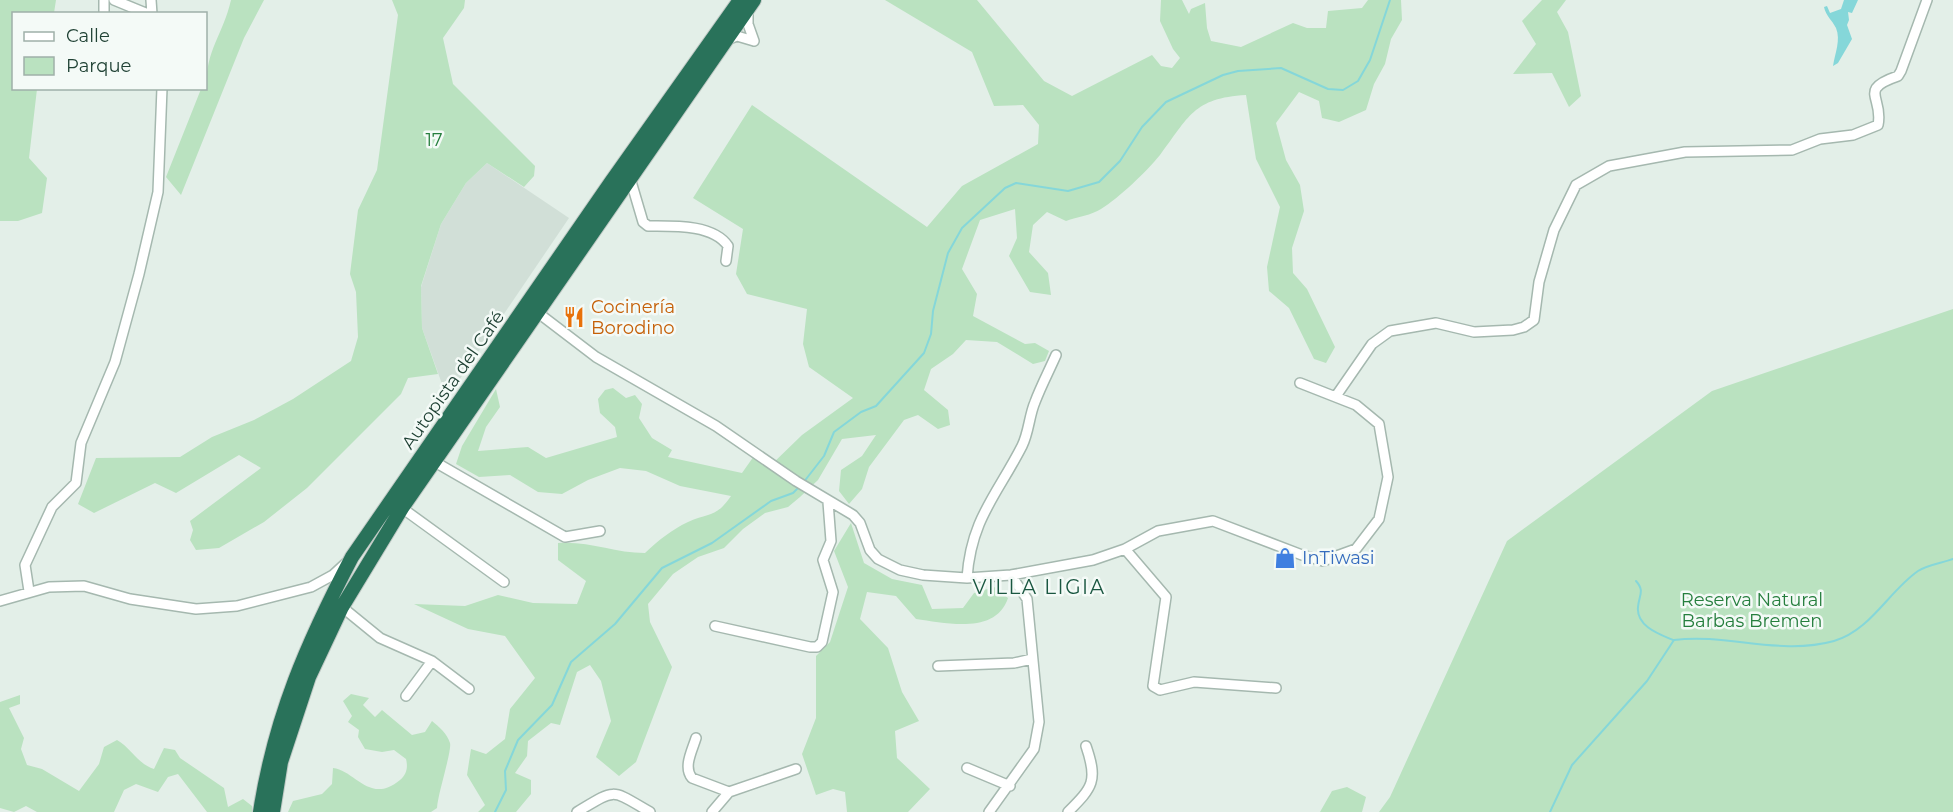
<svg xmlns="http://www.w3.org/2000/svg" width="1953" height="812" font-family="Montserrat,sans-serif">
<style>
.built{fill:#d1dfd7}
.green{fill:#bae2c0}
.water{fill:#85d7d9}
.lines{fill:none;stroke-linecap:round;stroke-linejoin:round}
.stream{stroke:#85d7d9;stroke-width:2}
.minor-casing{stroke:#a5b8af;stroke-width:12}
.highway-casing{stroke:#c1cac6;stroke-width:16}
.minor{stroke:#fff;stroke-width:9}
.highway{stroke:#29725a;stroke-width:14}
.labels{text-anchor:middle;stroke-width:5;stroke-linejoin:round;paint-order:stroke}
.park-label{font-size:18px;fill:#257e3d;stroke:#f4faf7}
.food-label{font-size:18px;fill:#c56008;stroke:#f4faf7;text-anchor:start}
.street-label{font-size:18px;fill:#204235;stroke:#f4faf7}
.shop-label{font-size:18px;fill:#366cbe;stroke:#f4faf7;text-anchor:start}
.neighbourhood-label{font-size:20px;letter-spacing:1.5px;fill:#1a5741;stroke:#f4faf7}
</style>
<rect width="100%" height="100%" fill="#e3efe8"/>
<!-- built -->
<path class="built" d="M487,163L569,218L447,398L422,328L421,287L441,224L466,183Z"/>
<!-- green -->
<path class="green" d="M0,0H56L54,13L14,14V88L37,89L29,158L47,178L42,213L18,221H0Z
M231,0H264L244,38L181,195L166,177L201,89L206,88C206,49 223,35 231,0Z
M392,0H465L464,8L443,38L453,84L535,166L534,176L524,187L487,163L466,183L441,224L421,286L422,328L438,374L408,378L401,394L307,488L264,522L219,548L196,550L190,540L193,530L190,521L261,468L239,455L176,493L155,483L94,513L78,504L96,458L180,457L212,437L254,420L293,399L351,361L358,337L356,292L350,274L358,210L377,170L398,15Z
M885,0H977L1044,81L1072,96L1152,55L1161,66L1172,68L1180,58L1173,49L1160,21L1161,0H1182L1189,14L1191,9L1205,3L1207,28L1211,41L1241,47L1293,23L1307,28H1326L1328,11L1362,8L1368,0H1401L1402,20L1391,39L1385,64L1374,84L1366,110L1339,122L1322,118L1319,101L1299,92L1276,123L1286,160L1300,185L1304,211L1292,248L1293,273L1307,289L1335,347L1326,363L1314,359L1289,308L1269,291L1267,267L1280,207L1256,159L1246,95C1193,98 1189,117 1160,155C1147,171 1119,198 1101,209C1092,215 1077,217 1066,221L1047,212L1033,225L1029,252L1048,273L1051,295L1030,292L1009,256L1017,238L1015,209L980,220L962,269L977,294L973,316L1025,344L1035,343L1049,351L1045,361L1033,364L997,342L966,340L953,354L931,369L924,390L948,410L950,425L938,429L918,415L904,420L869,467L862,489L849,504L839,491L841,470L862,456L876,435L842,439L818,480L800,497L788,507L765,513L743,529L724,548L698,557L673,574L648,604L650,622L672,667L636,762L619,776L596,757L611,721L601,681L590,665L577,672L560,725L551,723L528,741L527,756L515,773L531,780V794L516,812H478L485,805L467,775L471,749L486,754L505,739L510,709L535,678L505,636L468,629L414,604L465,606L498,595L533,603L577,604L586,581L558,560V543C590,541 614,553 645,553C659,540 671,530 688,522C710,512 716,518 731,496L680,486L646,471L620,468L588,480L562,494L538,492L510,475L479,477L456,464L462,446L496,389L500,407L486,427L478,451L528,447L546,458L617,437L615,427L600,413L598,399L605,390L613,388L626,398L635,395L642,404L639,418L652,438L672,450L668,457L742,473L754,456L768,468L802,435L853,398L809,367L803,344L807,309L747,294L736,274L743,229L693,198L752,105L927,227L962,186L1038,144L1039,125L1023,105L994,106L972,52Z
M1542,0H1566L1557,12L1568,32L1581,96L1569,107L1552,73L1513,74L1536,44L1522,21Z
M1953,309V812H1379L1390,797L1507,541L1712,391Z
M851,523L864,563L892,579L922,585L932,609L963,608L974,593L994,587L1008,598C996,635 946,623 916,619L896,596L867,592L860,619L888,648L902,692L919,721L895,731L897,758L930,789L908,812H847L845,792L833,789L816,795L802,754L816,718V656L830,642L848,587L834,551Z
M351,694L369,698L363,705L375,717L382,710L412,735L425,732L432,721C439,727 447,733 450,743C452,751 438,793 437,808L431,812H288L293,801L322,794L332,784L333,768C356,771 370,805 400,780C407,774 408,767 406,759L394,750L382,752L365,749L358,737L359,730L348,722L352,716L343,701Z
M20,695V704L9,708L24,738L21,749L27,765L42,769L79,791L99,764L104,747L117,740C131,748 138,764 154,769L164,748L175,750L180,758L224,788L228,807L243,799L252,806V812H207L178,774L168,777L158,792L136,784L124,790L114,812H37L26,806L14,812L0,808V702Z
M1347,787L1366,797L1362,812H1320L1332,791Z"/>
<!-- water -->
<path class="water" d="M1844,0H1858L1852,13L1848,12L1849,20L1847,25L1852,39L1838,63L1833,66C1835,53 1841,40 1836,28C1832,20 1826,16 1824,7L1827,6L1830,13L1841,9Z"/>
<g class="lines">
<!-- stream -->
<path class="stream" d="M803,483L824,456L834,432L861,412L876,406L924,353L931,334L933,311L948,253L962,228L1005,188L1016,183L1068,191L1099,182L1120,161L1142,127L1166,102L1223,75L1238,71L1281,68L1328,89L1343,90L1358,81L1370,60L1390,0
M1636,581C1645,591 1639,595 1638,607C1636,626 1659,634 1673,640
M495,812L506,790L505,771L518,740L552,705L571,662L615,624L662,568L712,543L771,501L793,493L799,487
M1550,812L1572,765L1647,681L1674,640C1727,633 1780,656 1834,641C1870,631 1889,591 1918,571C1927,565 1942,563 1953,559"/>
<defs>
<path id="minor" d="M114,0L148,14
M151,0L152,14
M748,11V24L754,41
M104,14V0
M726,40L737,36L754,41
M630,178L643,222L648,226C673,226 713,224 728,246L726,261
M537,312L596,357L716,426L796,481L853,515L860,523L870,550L878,559L900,570L923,575L967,578L1011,575L1093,560L1125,549L1158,531L1213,521L1302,555L1323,561L1356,549L1379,519L1388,477L1379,424L1356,405L1300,383
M1336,396L1372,344L1390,331L1436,323L1474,332L1513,330L1524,327L1534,320L1539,282L1554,230L1576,185L1609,166L1685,152L1792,150L1820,139L1853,135L1878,125C1884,97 1857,90 1898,76L1901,71L1927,0
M435,462L565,537L600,531
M402,508L504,582
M1125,549L1166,597L1153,686L1160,690L1194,682L1276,688
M967,578C971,519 997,495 1022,446C1029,432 1029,416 1035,402C1041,386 1049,371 1056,355
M29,591L25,565L52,507L76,483L81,443L115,362L139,274L158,192L162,88
M0,601L49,587L84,586L130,599L196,609L237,606L311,587L333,575L346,563
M342,607L380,638L432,661L469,689
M715,626L810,647H817L822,642L833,592L823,560L831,541L828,502
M938,666L1014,663L1032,659
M406,696L432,661
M696,738C692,751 683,767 692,778L729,792
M967,768L1010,786
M577,812C617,788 610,789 650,812
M712,812L729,792L796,769
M989,812L1034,749L1039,722L1027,599L1011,575
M1068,812C1093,787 1098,781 1086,746"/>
<path id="highway" d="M260,812C275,716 307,643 352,557L611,182L740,0
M273,812L281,762L309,677L342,607L402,508L754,0"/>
</defs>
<!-- minor casing -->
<use href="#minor" class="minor-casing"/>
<!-- highway casing -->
<use href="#highway" class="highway-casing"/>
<!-- minor -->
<use href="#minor" class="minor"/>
<!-- highway -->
<use href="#highway" class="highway"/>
</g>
<!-- icons -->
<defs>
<symbol id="restaurant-bare" viewBox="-9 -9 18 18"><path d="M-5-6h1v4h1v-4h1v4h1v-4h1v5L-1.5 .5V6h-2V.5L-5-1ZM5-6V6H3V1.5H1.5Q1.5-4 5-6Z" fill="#e8710a" stroke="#f4faf7" stroke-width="2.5" paint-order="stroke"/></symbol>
<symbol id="shop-bare" viewBox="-9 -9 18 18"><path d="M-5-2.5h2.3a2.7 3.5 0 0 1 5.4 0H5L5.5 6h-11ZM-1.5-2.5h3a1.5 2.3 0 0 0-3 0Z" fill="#3f7fe0" stroke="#f4faf7" stroke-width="2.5" paint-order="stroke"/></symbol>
</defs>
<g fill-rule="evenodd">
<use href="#restaurant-bare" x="559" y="302" width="30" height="30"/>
<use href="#shop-bare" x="1270" y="543" width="30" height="30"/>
</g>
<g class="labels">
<!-- park labels -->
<g class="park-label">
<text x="434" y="146">17</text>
<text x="1752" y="606">Reserva Natural<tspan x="1752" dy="21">Barbas Bremen</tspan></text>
</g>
<!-- food labels -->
<g class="food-label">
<text x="591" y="313">Cocinería<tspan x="591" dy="21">Borodino</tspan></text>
</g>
<!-- street labels -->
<g class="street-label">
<text transform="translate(453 380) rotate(-55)" y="6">Autopista del Café</text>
</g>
<!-- shop labels -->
<g class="shop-label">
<text x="1302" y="564">InTiwasi</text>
</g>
<!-- neighbourhood labels -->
<g class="neighbourhood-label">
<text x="1039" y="594">VILLA LIGIA</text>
</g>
</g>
<!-- legend -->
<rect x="12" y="12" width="195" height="78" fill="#f4faf7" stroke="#9fb0a9" stroke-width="1.5"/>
<rect x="24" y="32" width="30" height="9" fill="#ffffff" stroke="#9fb0a9" stroke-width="1.5"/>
<text x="66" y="42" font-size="18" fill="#204235">Calle</text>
<rect x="24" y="57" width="30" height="18" fill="#bae2c0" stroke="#9fb0a9" stroke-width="1.5"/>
<text x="66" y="72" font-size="18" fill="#204235">Parque</text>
</svg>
